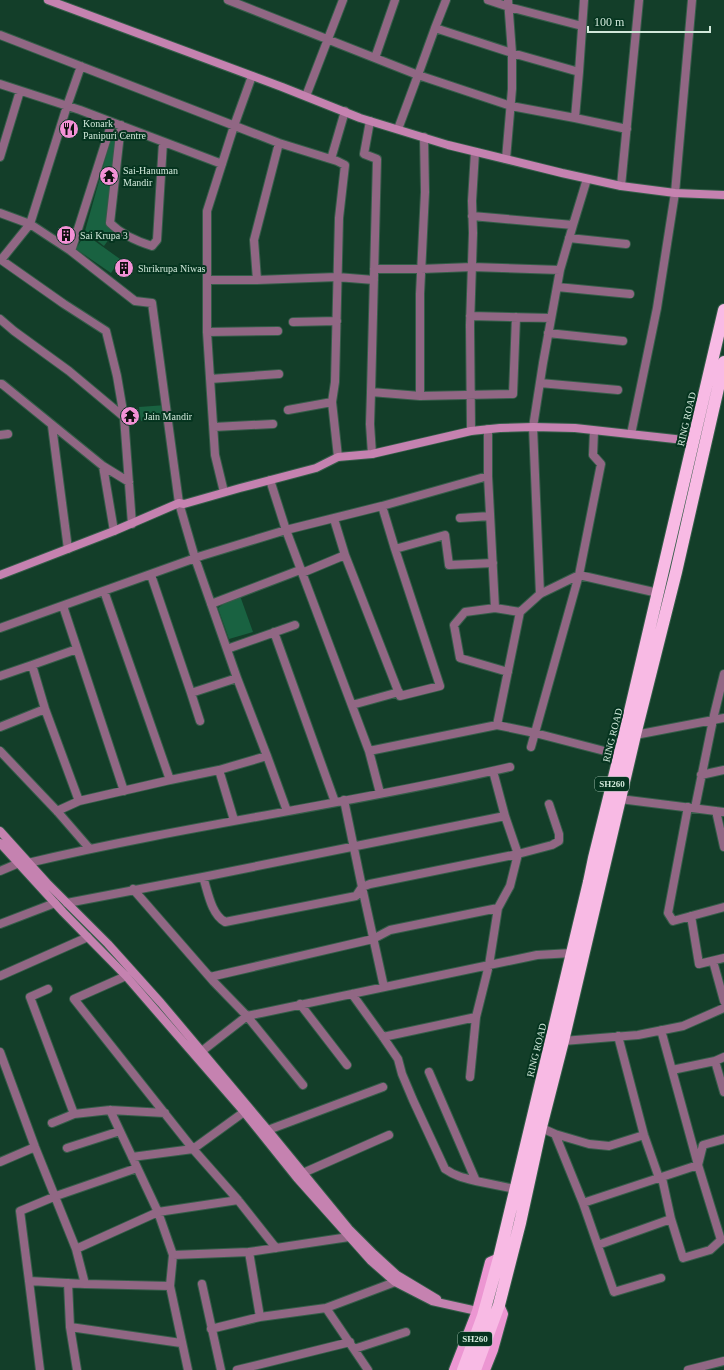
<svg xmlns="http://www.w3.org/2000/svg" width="724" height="1370" font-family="Georgia,serif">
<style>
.green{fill:#196241}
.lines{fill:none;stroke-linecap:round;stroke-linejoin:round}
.street-casing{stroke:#355d49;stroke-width:10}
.secondary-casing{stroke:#355d49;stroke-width:10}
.primary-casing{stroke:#355d49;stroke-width:12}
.highway-casing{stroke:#355d49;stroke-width:14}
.street{stroke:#916784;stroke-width:8}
.secondary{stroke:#c582b0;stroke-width:8}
.primary{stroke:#ec96d2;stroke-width:10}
.highway{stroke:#f8bae4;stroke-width:12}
.labels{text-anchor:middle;stroke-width:4;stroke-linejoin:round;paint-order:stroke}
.shield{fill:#05341f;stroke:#94b2a2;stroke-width:1}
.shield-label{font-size:9px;font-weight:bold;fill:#d1e8da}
.poi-label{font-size:10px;fill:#d1e8da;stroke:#05341f;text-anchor:start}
.street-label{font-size:10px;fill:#d1e8da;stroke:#05341f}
</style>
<rect width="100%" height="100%" fill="#133e29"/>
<!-- green -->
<path class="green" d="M114,139L119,142L110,223L114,232L104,246L85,231L110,142Z
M85,234L120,259L111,273L76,249Z
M166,405L168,418L141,421L139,407Z
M239,593L253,632L229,639L218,608Z"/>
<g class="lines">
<defs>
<path id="street" d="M228,0L418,75L435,28L512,53L579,72L575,118
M488,0L509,7L582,26
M435,28L446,0
M0,35L279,143L337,161L345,165L339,218L335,382L332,402L338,457
M375,58L395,0
M579,72L584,0
M0,84L80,110L222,164
M306,96L343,0
M370,121L364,154L377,159L371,392
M121,125L110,223C122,235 136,241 152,246L157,240L163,142
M398,129L418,75L511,106L575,118L627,129
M0,157L20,91
M331,159L345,111
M506,159L512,89V53L508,0
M621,186L639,0
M0,213L30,224L71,251L135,301L152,303L179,503L195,558L237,678L191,693L151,575
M472,216L573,225
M569,238L626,244
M71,251L112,122
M0,259L64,304L106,331L117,376L124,417L132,524
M1,260L30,224L67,106L81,66
M374,269H421L472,267L560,270
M207,280H257L337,277L374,280
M257,280L254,240L279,143
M557,287L630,294
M470,316L551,318
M0,319L14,331L69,371L124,417
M293,322L337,321
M207,332L278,331
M548,333L623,341
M210,379L279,374
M540,383L618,390
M0,384H2L103,466L114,531
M420,396L513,394L516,317
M288,410L332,402
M52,426L68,549
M214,427L273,424
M471,431L470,325L473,233L472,201L475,152
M631,434L657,308L675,193L692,0
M0,435L8,434
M372,454L370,424L371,392L420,396V294L425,192L424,137
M103,466L129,482
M488,476L495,608L520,612
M270,480L286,530L369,751L497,725L535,733L620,755
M224,492L215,455L207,332V211L234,126L252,76
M382,506L395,549
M460,518L490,516
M334,519L345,555
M302,573L345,555L400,696L440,686L395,549L445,535L449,565L493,563
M540,594L533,427L543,363L560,270L573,225L587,179
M211,604L300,570
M63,606L124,791
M495,608L465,612L454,625L460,658L508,672
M0,628L201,556L286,530L382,506L488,476V429
M274,632L335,802
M227,649L295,625
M32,665L77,649
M0,676L32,665L45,709L79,801
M237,678L267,756
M191,693L200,721
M352,705L399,692
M497,725L520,612L540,594L579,575L658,593
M0,727L45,709
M630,736L724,718
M531,747L579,575L601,464L593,455L594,431
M0,751L57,811L89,848
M369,751L380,793
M701,775L724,770
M170,780L219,770
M620,799L724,812
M344,800L362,887L384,987
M688,807L668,913L673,921L724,907
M695,808L714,715L724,674
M57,811L79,801L170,780L104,591
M716,811L724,847
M234,820L219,770L267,756L287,811
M28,863C188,825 350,804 510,767
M0,871L19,863
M203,877C208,892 211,914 225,922L356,896L362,887L370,884L518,854L552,845L559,841V834L549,804
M133,889L214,982L247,1016L303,1085
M67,903L203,877L505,816L493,771
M498,908L510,886L518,854L505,816
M691,916L699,964L724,958
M0,924L55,903
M713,961L724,1001
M0,976L88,937
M126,976L74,999L193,1149L238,1200L276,1248
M210,977L373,939L390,930L498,908L489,965L476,1017L470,1077
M48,989L30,997L74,1114L52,1123
M352,994L383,1037L398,1059L402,1074L413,1100L445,1169C455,1176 464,1178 476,1181
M300,1004L347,1065
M618,1036L644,1135L659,1178
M383,1037L476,1017
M563,1041L638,1035L683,1026L724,1008
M202,1051L247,1016L537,955L572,953
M0,1052L35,1147L76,1249L85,1284L170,1286L173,1255L249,1252L349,1237
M724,1057L715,1061L724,1092
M672,1070L715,1061
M429,1072L476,1181L515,1189
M110,1110L158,1212L173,1255
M74,1114L110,1110L165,1113
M537,1126L555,1134L583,1203L698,1165L661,1030
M268,1130L383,1087
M555,1134L589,1144L609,1146L644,1135
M67,1148L120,1131
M132,1157L193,1149L244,1112
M0,1162L35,1147
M303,1173L389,1135
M583,1203L614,1292L661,1278
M671,1219L683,1258L710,1250L721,1240L698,1165L703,1145L724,1139
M598,1245L671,1219L662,1178
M76,1249L158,1212L238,1200
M249,1252L260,1317L326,1308L395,1282
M29,1281L20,1211L56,1196L137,1168
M68,1283L70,1327
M202,1284L221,1370
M170,1286L188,1370
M326,1308L368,1370
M211,1329L260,1317
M354,1349L406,1332
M40,1370L29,1281L85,1284
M77,1370L70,1327L181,1343
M237,1370L350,1342
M688,1370L724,1361"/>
<path id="secondary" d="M48,0L282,87L360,118L448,145L562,173L621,186L675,193L724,195
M0,575L114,531L179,503L184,504L240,488L316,468L338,457L372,454L471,431L500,428L533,427L575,428L693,441
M0,831L47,883L108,944L161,1003L272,1135L349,1229L374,1254L397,1275L437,1299
M0,843L63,912L126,976L244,1112L297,1178L371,1261L395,1282L432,1301L477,1311"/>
<path id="primary" d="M454,1370L477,1311L490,1262L499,1258
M485,1370L493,1350L503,1314L499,1305"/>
<path id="highway" d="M463,1370L483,1316L499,1258L589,882L594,858L624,737L724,310
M475,1370L499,1305L520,1223L541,1127L563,1041L635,735L676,572L724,362"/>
</defs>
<!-- street casing -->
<use href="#street" class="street-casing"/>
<!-- secondary casing -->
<use href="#secondary" class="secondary-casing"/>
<!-- primary casing -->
<use href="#primary" class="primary-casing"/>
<!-- highway casing -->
<use href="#highway" class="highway-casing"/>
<!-- street -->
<use href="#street" class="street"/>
<!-- secondary -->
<use href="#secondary" class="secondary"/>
<!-- primary -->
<use href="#primary" class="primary"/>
<!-- highway -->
<use href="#highway" class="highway"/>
</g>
<!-- icons -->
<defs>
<symbol id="restaurant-disc" viewBox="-11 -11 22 22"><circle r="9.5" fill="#f391d6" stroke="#05341f"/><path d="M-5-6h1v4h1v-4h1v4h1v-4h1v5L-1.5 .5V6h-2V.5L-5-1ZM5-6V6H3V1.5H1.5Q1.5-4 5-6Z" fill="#111"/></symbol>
<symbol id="temple-disc" viewBox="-11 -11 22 22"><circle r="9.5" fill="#f391d6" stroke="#05341f"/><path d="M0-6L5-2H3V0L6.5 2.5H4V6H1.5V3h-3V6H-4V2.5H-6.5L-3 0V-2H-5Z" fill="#111"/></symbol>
<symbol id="building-disc" viewBox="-11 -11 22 22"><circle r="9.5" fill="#f391d6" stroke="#05341f"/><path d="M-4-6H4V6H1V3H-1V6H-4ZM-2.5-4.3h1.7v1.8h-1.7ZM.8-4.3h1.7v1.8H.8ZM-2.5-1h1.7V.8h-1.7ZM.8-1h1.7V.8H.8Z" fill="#111"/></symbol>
</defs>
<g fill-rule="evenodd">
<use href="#restaurant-disc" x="58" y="118" width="22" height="22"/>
<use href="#temple-disc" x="98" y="165" width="22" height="22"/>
<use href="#building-disc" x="55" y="224" width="22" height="22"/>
<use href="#building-disc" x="113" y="257" width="22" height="22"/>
<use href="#temple-disc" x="119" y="405" width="22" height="22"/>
</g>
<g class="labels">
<!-- shield labels -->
<g class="shield">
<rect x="595" y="777" width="34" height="14" rx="3"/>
<rect x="458" y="1332" width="34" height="14" rx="3"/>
</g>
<g class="shield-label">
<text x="612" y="787">SH260</text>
<text x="475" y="1342">SH260</text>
</g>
<!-- poi labels -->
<g class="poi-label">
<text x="83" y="127">Konark<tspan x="83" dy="12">Panipuri Centre</tspan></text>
<text x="123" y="174">Sai-Hanuman<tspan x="123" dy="12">Mandir</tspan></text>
<text x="80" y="239">Sai Krupa 3</text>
<text x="138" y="272">Shrikrupa Niwas</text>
<text x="144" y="420">Jain Mandir</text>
</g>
<!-- street labels -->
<g class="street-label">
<text transform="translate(686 419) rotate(-77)" y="4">RING ROAD</text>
<text transform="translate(612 735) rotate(-76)" y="4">RING ROAD</text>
<text transform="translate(536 1050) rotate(-76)" y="4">RING ROAD</text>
</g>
</g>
<!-- scale -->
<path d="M588 26v6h122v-6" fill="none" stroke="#d1e8da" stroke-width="2"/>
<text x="594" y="26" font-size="12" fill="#d1e8da" stroke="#05341f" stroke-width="3" paint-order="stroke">100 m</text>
</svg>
